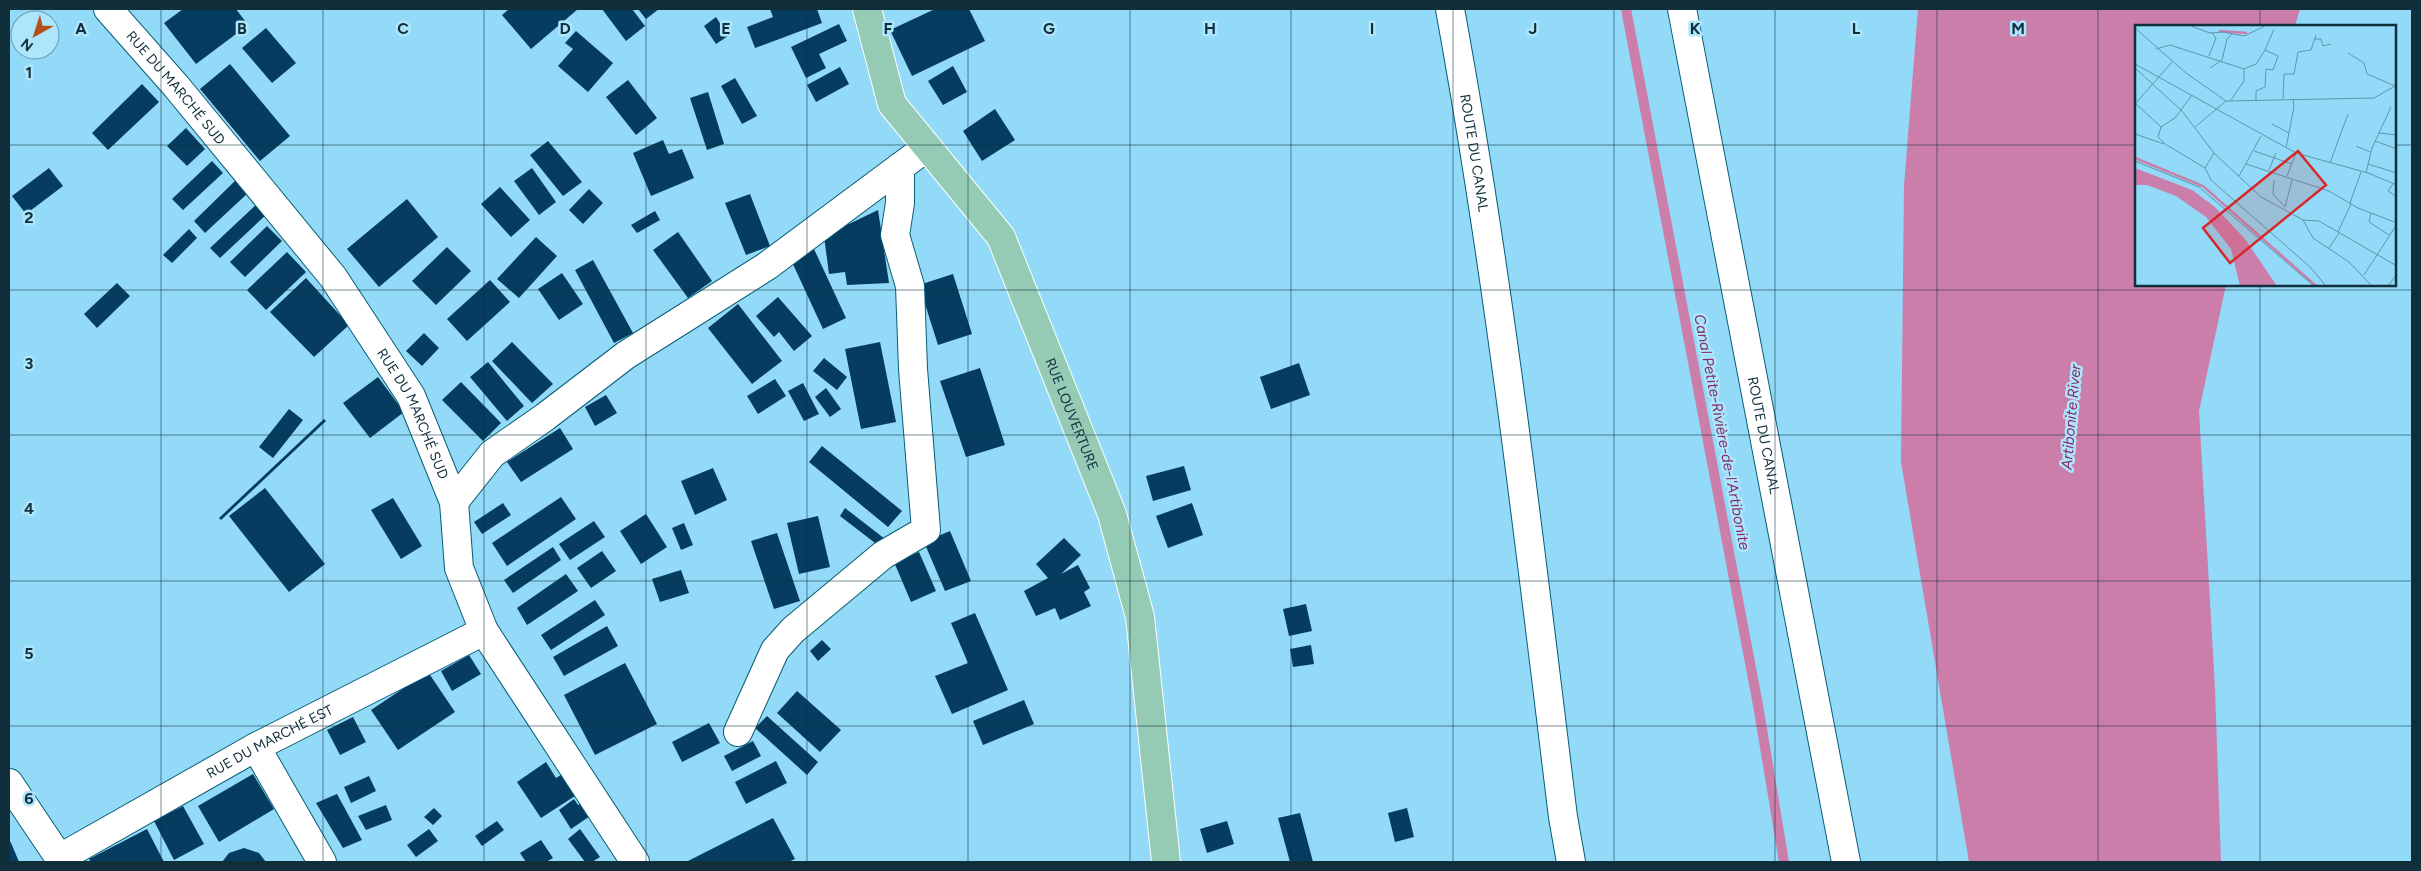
<svg xmlns="http://www.w3.org/2000/svg" width="2421" height="871" viewBox="0 0 2421 871" font-family="Figtree,sans-serif">
	<style>
		.water { fill: #cc7eab }
		.lines { fill: none; stroke-linecap: round; stroke-linejoin: round }
		.stream { stroke: #cc7eab; stroke-width: 10 }
		.building { fill: #053c60 }
		.minor-casing { stroke: #075d76; stroke-width: 30 }
		.major-casing { stroke: #fff; stroke-width: 30 }
		.minor { stroke: #fff; stroke-width: 28 }
		.major { stroke: #95cab5; stroke-width: 28 }
		.grid { fill: none; stroke: #102f3a; stroke-width: 1; stroke-opacity: 0.55 }
		.labels { text-anchor: middle; dominant-baseline: central; stroke-width: 5; stroke-linejoin: round; paint-order: stroke }
		.street-label { font-size: 14px; fill: #102f3a; stroke: #ade5fc }
		.water-label { font-size: 15px; font-style: italic; fill: #872b66; stroke: #ade5fc }
		.inset-river { fill: none; stroke: #cc7eab; stroke-width: 2.5 }
		.inset-road { fill: none; stroke: #5e96ab; stroke-width: 1 }
		.view { fill: #d62828; fill-opacity: 0.15; stroke: #d62828; stroke-width: 2.5 }
		.inset-edge { fill: none; stroke: #102f3a; stroke-width: 2.5 }
		.grid-label { font-size: 16px; text-anchor: middle; font-weight: bold; fill: #102f3a; stroke: #ade5fc; stroke-width: 5; stroke-linejoin: round; paint-order: stroke }
	</style>
	<rect width="100%" height="100%" fill="#92daf7"/>
	<path class="water" d="M1918,9h382l-5,17h-159v259h90l-27,126 16,277 6,174h-252l-68,-400 3,-276z"/>
	<g class="lines">
		<path class="stream" d="M1626,9l132,696 26,157"/>
	</g>
	<path class="building" d="M183,9h53l12,16 -52,39 -32,-41z
		M509,9h69l-47,40 -29,-34z
		M602,9h30l13,17 -19,15z
		M638,9h21l-13,10z
		M770,9h47l5,14 -67,25 -8,-21 26,-10z
		M935,9h34l16,32 -73,35 -22,-46z
		M716,17l12,19 -12,8 -12,-18z
		M839,24l8,17 -28,13 7,14 -20,10 -15,-31z
		M266,28l30,35 -24,20 -30,-35z
		M576,31l37,32 -25,29 -30,-26 15,-17 -8,-6z
		M230,64l60,72 -30,25 -60,-72z
		M953,66l14,26 -24,13 -15,-24z
		M840,67l9,17 -33,18 -9,-17z
		M735,78l22,38 -15,8 -21,-38z
		M628,80l29,38 -21,17 -30,-38z
		M142,84l17,18 -51,48 -16,-17z
		M708,92l16,52 -17,6 -17,-52z
		M995,109l20,31 -33,21 -19,-30z
		M186,128l19,21 -18,17 -20,-20z
		M663,140l6,14 13,-5 12,29 -43,18 -18,-43z
		M548,141l34,41 -19,14 -33,-41z
		M212,161l11,12 -40,37 -11,-11z
		M49,168l14,18 -37,28 -14,-18z
		M532,168l24,34 -17,13 -25,-34z
		M237,179l12,13 -44,41 -11,-12z
		M500,187l30,33 -19,17 -30,-33z
		M589,189l14,14 -20,21 -14,-14z
		M750,194l20,52 -24,9 -21,-52z
		M407,199l31,38 -59,50 -32,-38z
		M259,202l10,10 -49,46 -10,-10z
		M878,210l11,73 -42,2 -2,-13 -16,2 -5,-38z
		M655,211l5,9 -23,13 -6,-8z
		M267,226l15,15 -37,36 -15,-15z
		M189,229l8,9 -25,25 -9,-8z
		M678,232l34,49 -24,17 -35,-48z
		M536,237l21,19 -38,42 -22,-19z
		M447,247l24,24 -35,34 -24,-24z
		M814,249l32,69 -23,11 -32,-69z
		M287,252l19,20 -40,38 -19,-20z
		M593,260l40,73 -19,10 -39,-73z
		M562,273l21,31 -24,16 -21,-31z
		M953,274l19,60 -34,11 -19,-60z
		M306,278l43,47 -35,32 -44,-45z
		M490,280l20,22 -43,39 -20,-22z
		M117,283l13,13 -33,32 -13,-14z
		M778,297l34,39 -18,15 -15,-19 -5,5 -18,-21z
		M738,304l44,57 -30,23 -44,-56z
		M424,333l15,15 -17,18 -16,-15z
		M512,342l41,42 -21,19 -40,-42z
		M880,342l16,80 -35,7 -16,-80z
		M824,358l23,19 -10,13 -24,-19z
		M488,362l36,44 -17,15 -37,-44z
		M1299,363l11,32 -39,14 -11,-32z
		M980,368l25,77 -39,12 -26,-76z
		M378,377l26,35 -34,26 -27,-35z
		M775,379l11,17 -28,18 -11,-18z
		M461,382l40,41 -18,18 -41,-41z
		M803,383l16,31 -15,7 -16,-30z
		M826,388l15,21 -11,8 -15,-20z
		M606,395l11,18 -22,13 -10,-19z
		M289,409l14,11 -30,38 -14,-11z
		M324,419l2,2 -105,99 -2,-2z
		M560,428l13,21 -52,33 -14,-20z
		M822,446l80,65 -14,16 -79,-65z
		M1184,466l7,24 -38,11 -7,-25z
		M713,468l14,32 -32,15 -14,-34z
		M265,488l60,76 -36,28 -60,-76z
		M561,497l15,22 -69,47 -15,-23z
		M393,498l29,48 -21,13 -30,-49z
		M503,503l8,12 -29,19 -8,-12z
		M1192,503l11,32 -35,13 -12,-32z
		M845,508l40,31 -6,7 -39,-30z
		M646,514l21,33 -26,17 -21,-33z
		M818,516l12,51 -31,7 -12,-51z
		M594,521l11,16 -35,23 -11,-16z
		M684,523l9,22 -12,5 -9,-22z
		M950,531l21,50 -26,10 -21,-49z
		M777,533l23,68 -26,8 -23,-68z
		M1064,538l17,17 -20,19 17,-9 12,23 -6,4 7,14 -31,14 -5,-12 -19,8 -12,-25 24,-13 -12,-14z
		M553,547l8,13 -48,33 -9,-13z
		M602,551l14,20 -25,17 -14,-20z
		M919,552l17,39 -25,11 -17,-40z
		M681,570l8,23 -29,9 -8,-23z
		M566,574l12,17 -51,34 -10,-17z
		M595,600l10,15 -54,35 -10,-15z
		M1306,604l6,27 -23,5 -6,-27z
		M975,613l33,77 -56,24 -17,-38 33,-13 -17,-40z
		M607,626l11,20 -54,30 -11,-19z
		M822,640l9,9 -13,12 -8,-10z
		M1311,645l3,19 -21,3 -3,-18z
		M469,655l12,19 -29,17 -11,-20z
		M625,663l32,61 -62,31 -31,-60z
		M428,672l27,40 -57,38 -27,-40z
		M797,691l44,39 -21,22 -43,-39z
		M1024,700l10,24 -51,21 -10,-24z
		M767,716l51,46 -11,13 -52,-47z
		M353,717l13,25 -26,13 -13,-25z
		M709,723l11,20 -38,19 -10,-20z
		M753,741l8,15 -29,15 -8,-15z
		M776,761l11,22 -41,21 -11,-22z
		M546,762l10,16 8,-5 14,21 -37,24 -24,-36z
		M253,774l21,35 -55,33 -21,-36z
		M369,776l7,15 -25,12 -7,-16z
		M337,794l25,46 -19,8 -27,-45z
		M574,799l4,6 9,-6 9,13 -25,17 -12,-19z
		M386,805l6,15 -26,10 -8,-14z
		M183,806l21,38 -30,16 -20,-39z
		M434,808l8,8 -9,9 -9,-8z
		M1407,808l7,29 -19,5 -7,-29z
		M1300,813l13,49h-23l-12,-44z
		M773,818l22,41 -7,3h-102z
		M497,821l7,9 -22,16 -7,-10z
		M1227,821l7,23 -27,9 -7,-24z
		M147,829l17,33h-73l-2,-3z
		M429,829l9,12 -22,16 -9,-12z
		M580,829l20,28 -8,5h-7l-17,-23z
		M9,839l3,6 7,17h-10z
		M541,840l12,18 -7,4h-20l-6,-9z
		M244,848l15,5 7,9h-44l7,-9z"/>
	<g class="lines">
		<g class="minor-casing">
			<g id="minor">
				<path id="s1" d="M108,9l68,77 157,191 78,119 43,106 5,66 25,63 151,231"/>
				<path id="s2" d="M1450,9c49,268 80,538 113,808l8,45"/>
				<path id="s3" d="M1682,9l164,853"/>
				<path d="M454,502l38,-48 53,-37 81,-62 141,-89 160,-119"/>
				<path d="M738,732l37,-82 18,-20 90,-75 43,-25 -13,-161 -3,-83 -15,-51 5,-32v-36"/>
				<path d="M256,747l66,115"/>
				<path d="M9,783l53,79"/>
				<path id="s4" d="M60,858l196,-111 228,-116"/>
			</g>
		</g>
		<g class="major-casing">
			<g id="major">
				<path id="s5" d="M867,9l25,95 109,133 111,277 28,103 26,245"/>
			</g>
		</g>
		<use href="#minor" class="minor"/>
		<use href="#major" class="major"/>
	</g>
	<path class="grid" d="M161,9v853M323,9v853M484,9v853M646,9v853M807,9v853M968,9v853M1130,9v853M1291,9v853M1453,9v853M1614,9v853M1775,9v853M1937,9v853M2098,9v853M2260,9v17M9,145h2127M2395,145h17M2260,285v577M9,290h2403M9,435h2403M9,581h2403M9,726h2403"/>
	<g class="labels">
		<g class="street-label">
			<text stroke="none"><textPath href="#s1" startOffset="104">RUE DU MARCHÉ SUD</textPath></text>
			<text stroke="none"><textPath href="#s2" startOffset="146">ROUTE DU CANAL</textPath></text>
			<text stroke="none"><textPath href="#s1" startOffset="509">RUE DU MARCHÉ SUD</textPath></text>
			<text stroke="none"><textPath href="#s5" startOffset="461">RUE LOUVERTURE</textPath></text>
			<text stroke="none"><textPath href="#s3" startOffset="434">ROUTE DU CANAL</textPath></text>
			<text stroke="none"><textPath href="#s4" startOffset="240">RUE DU MARCHÉ EST</textPath></text>
		</g>
		<g class="water-label">
			<text transform="translate(2071 417) rotate(-85)">Artibonite River</text>
			<text transform="translate(1722 432) rotate(79)">Canal Petite-Rivière-de-l'Artibonite</text>
		</g>
	</g>
	<g transform="translate(2135 25)">
		<rect width="261" height="261" fill="#92daf7"/>
		<path d="M0,143l57,22 23,17 30,32 32,47h-37l-9,-37 -25,-32 -30,-21 -29,-11h-12z" fill="#cc7eab"/>
		<path class="inset-river" d="M84,6l28,2M0,133l68,28 113,100"/>
		<path class="inset-road" d="M56,1l19,7 13,-1 21,4 21,-10M0,3l51,45 40,28 148,-3 23,-13M180,14h6l2,7 8,-2M21,24l14,-4 74,24M130,25l9,-21M213,28l16,10 3,11 28,12M74,31l7,-18 -4,-5M0,39l161,89 72,20 29,12M0,43l47,43 32,42 47,44 42,23M75,43l12,-8 5,-21 5,-5M109,44l12,-5 9,-14 13,6 -5,14 -7,-1 -1,18 -9,4v9M148,74l1,-25h10l4,-22 13,-2 5,-15M96,75l13,-19v-12M0,78l26,24M0,79l37,-42M137,99l17,9M26,102l-3,10 7,7 40,24M26,102l14,-9 17,-23M60,102l31,-26M244,108l18,2M0,109l29,10M240,116l22,8M221,121l14,6M151,123l8,-41 -1,-8M119,126l38,13M0,136l64,26 115,99M195,138l18,-49M111,139l83,27 29,17 39,15M233,139l29,9M70,143l6,12 99,87 16,19M70,143l9,-15M134,145l7,-17M231,148l6,-25 19,-41M104,151l22,-40M152,151l9,-23M139,155l-1,14 12,13M258,159l-5,7 9,6M215,178l11,-31M150,182l7,-27M236,188l-2,9 20,13M203,207l13,-28M194,223l10,-15M229,250l33,-51M237,261l-23,-24 -36,-24 -10,-18 16,1 78,45M253,261l9,-12"/>
		<path class="view" d="M163,126l28,34 -96,78 -27,-35z"/>
		<rect width="261" height="261" class="inset-edge"/>
	</g>
	<g class="grid-label">
		<text x="81" y="34">A</text>
		<text x="242" y="34">B</text>
		<text x="403" y="34">C</text>
		<text x="565" y="34">D</text>
		<text x="726" y="34">E</text>
		<text x="888" y="34">F</text>
		<text x="1049" y="34">G</text>
		<text x="1210" y="34">H</text>
		<text x="1372" y="34">I</text>
		<text x="1533" y="34">J</text>
		<text x="1695" y="34">K</text>
		<text x="1856" y="34">L</text>
		<text x="2018" y="34">M</text>
		<text x="29" y="78">1</text>
		<text x="29" y="223">2</text>
		<text x="29" y="369">3</text>
		<text x="29" y="514">4</text>
		<text x="29" y="659">5</text>
		<text x="29" y="804">6</text>
	</g>
	<rect width="2421" height="871" fill="none" stroke="#102f3a" stroke-width="20"/>
	<g transform="translate(35 35) rotate(219)"><circle r="24" fill="#ade5fc" stroke="#6e9cae"/>
	<path d="M0-4L9 19L0 12L-9 19Z" fill="#b4511b"/>
	<text y="-8" font-size="14" font-weight="bold" text-anchor="middle" fill="#102f3a">N</text>
	</g>
</svg>
